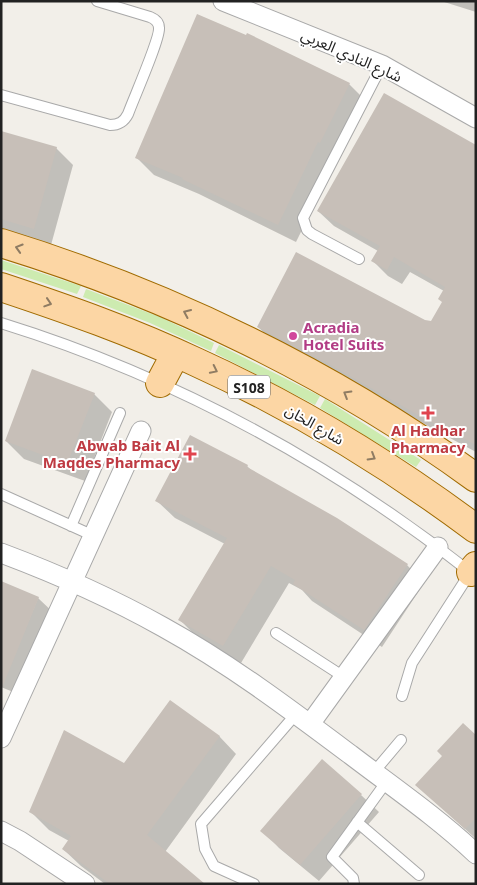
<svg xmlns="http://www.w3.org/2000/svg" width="477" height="885" viewBox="0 0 477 885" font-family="'Noto Sans','Noto Sans Arabic',sans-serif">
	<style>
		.grass { fill: #cdebb0 }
		.shadow { fill: #0003 }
		.building { fill: #c7bfb8 }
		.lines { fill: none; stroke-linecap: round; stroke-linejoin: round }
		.service-casing { stroke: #a9a9a9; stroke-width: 12 }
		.minor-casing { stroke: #a9a9a9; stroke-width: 21 }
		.primary-casing { stroke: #a06b00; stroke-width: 30 }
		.service { stroke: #fff; stroke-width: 10 }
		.minor { stroke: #fff; stroke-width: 19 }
		.primary { stroke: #fcd6a4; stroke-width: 28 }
		.oneway { stroke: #8f7c63 }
		.hotel-dot { fill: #d1479c; stroke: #fff; stroke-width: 2 }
		.health-dot { fill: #e0444e; stroke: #fff; stroke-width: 2 }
		.labels { text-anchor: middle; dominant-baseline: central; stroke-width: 4; stroke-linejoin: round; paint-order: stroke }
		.shield { fill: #fff; stroke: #646464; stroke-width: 1 }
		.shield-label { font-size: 14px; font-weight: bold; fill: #222 }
		.street-label { font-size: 15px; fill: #222; stroke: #fff }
		.hotel-label { font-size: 15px; font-weight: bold; fill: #b23c85; stroke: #fff; text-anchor: start }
		.health-label { font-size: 15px; font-weight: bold; fill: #be3a42; stroke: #fff }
	</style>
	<rect width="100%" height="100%" fill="#f2efe9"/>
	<path class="grass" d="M1,260l80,26 -4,8 -76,-25z
		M86,289l74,28 54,26 -3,8 -61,-28 -67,-26z
		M219,345l101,51 -5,9 -100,-52z
		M325,399l96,61 -5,7 -96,-59z"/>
	<path class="shadow" d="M441,1h35v11z
		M349,84l18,18 -28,58 -2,-1 -41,83 -97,-48 -45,-19 -18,-18z
		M1,133l55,15 17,17 -22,80 -50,-14z
		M476,146v306l-41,-22 -95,-55 -66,-33 -16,-15 167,-6 7,2 11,-20 1,-12 -34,-19 -8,12 -14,-8 -15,-15 5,-10 -44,-25 -16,-15z
		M94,394l18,18 -27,69 -61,-22 -18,-18z
		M247,466l5,5 155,94 17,18 -42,64 -70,-46 -10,-11 -13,-7 -48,80 -44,-26 -17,-17 45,-76 -50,-26 -18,-17z
		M38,598l18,17 -33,81 -22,-9z
		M219,736l17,18 -71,98 38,32h-98l-24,-18 -18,-17 6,-8 -20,-11 -18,-18 94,-47z
		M476,737v102l-59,-54z
		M361,795l18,17 -60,69 -40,-33 -17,-18z"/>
	<path class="building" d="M197,14l49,21 1,-2 103,50 -30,60 -2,-1 -40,83 -96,-46 1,-1 -48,-20z
		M384,93l92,52v300l-58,-30 -94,-54v1l-67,-35 39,-75 129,68 6,1 11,-19 -4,-3 7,-12 -51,-30 -7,13 -16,-9 9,-15 -63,-35z
		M1,131l56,16 -23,82 -33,-10z
		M32,369l63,24 -28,71 -62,-23z
		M190,435l58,30 -1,2 90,51 71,46 -44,66 -71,-46 2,-4 -24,-14 -48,80 -45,-26 49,-82 -72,-37z
		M1,581l38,16 -37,91h-1z
		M170,700l50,36 -73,99 58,49h-95l-48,-35 9,-13 -42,-24 35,-82 60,33z
		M463,723l13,12v83l-11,11 -50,-44 27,-29 -5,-5z
		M322,759l40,35 -62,71 -40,-34z"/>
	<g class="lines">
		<g class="service-casing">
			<path id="service" d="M1,95l109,30c9,0 14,-3 18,-11 5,-14 32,-75 31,-86 0,-6 -4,-9 -9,-11l-53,-16
				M359,259l-47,-25 -5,-4 -4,-12 79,-153
				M1,323c171,53 329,139 469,249
				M1,494l93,42
				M71,526l49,-113
				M276,633l68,44
				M402,696l10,-33 58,-90
				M374,772l27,-32
				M357,822l62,53
				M254,884l-40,-18 -9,-17 -4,-25 95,-110
				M354,884l-1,-6 -21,-21 55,-76"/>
		</g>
		<g class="minor-casing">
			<path id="minor" d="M223,1l159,64 94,53
				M1,553c56,21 110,45 162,74 67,37 128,83 188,128 42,32 87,63 125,99
				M310,724l128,-177
				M1,738l140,-307
				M1,831l19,10 65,43"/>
		</g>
		<g class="primary-casing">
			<path id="primary" d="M1,243c169,52 332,131 475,235
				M1,287c66,22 132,45 195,75 99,45 193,102 280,167
				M160,383l16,-30
				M471,572l5,-6"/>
		</g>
		<use href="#service" class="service"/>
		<use href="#minor" class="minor"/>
		<use href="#primary" class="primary"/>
	</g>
	<defs><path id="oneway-chevron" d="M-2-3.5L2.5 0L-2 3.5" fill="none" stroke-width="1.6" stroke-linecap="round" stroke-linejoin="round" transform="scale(1.25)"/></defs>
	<g class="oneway">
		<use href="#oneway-chevron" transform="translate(19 248) rotate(-163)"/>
		<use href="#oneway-chevron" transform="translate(48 303) rotate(18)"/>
		<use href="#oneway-chevron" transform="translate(187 313) rotate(-156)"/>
		<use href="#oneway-chevron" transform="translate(214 370) rotate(26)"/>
		<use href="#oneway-chevron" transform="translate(347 394) rotate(-149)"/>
		<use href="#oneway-chevron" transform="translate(372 457) rotate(31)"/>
	</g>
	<circle class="hotel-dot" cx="293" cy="336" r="5"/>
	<g class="health-dot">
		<path d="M425.5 405.5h5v5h5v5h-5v5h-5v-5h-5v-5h5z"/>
		<path d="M187.5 446.5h5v5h5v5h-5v5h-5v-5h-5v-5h5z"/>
	</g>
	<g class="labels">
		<rect class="shield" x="228" y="375.5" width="42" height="23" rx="4"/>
		<g class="shield-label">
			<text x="249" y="387">S108</text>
		</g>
		<g class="street-label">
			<text transform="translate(352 55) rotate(24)">شارع النادي العربي</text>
			<text transform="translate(315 424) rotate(30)">شارع الخان</text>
		</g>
		<g class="hotel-label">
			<text x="303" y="327">Acradia<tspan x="303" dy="17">Hotel Suits</tspan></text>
		</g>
		<g class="health-label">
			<text x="428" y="430">Al Hadhar<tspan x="428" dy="17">Pharmacy</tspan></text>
			<text x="180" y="445" text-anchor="end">Abwab Bait Al<tspan x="180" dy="17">Maqdes Pharmacy</tspan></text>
		</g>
	</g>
	<rect width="477" height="885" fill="none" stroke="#222222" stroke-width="5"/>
</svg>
